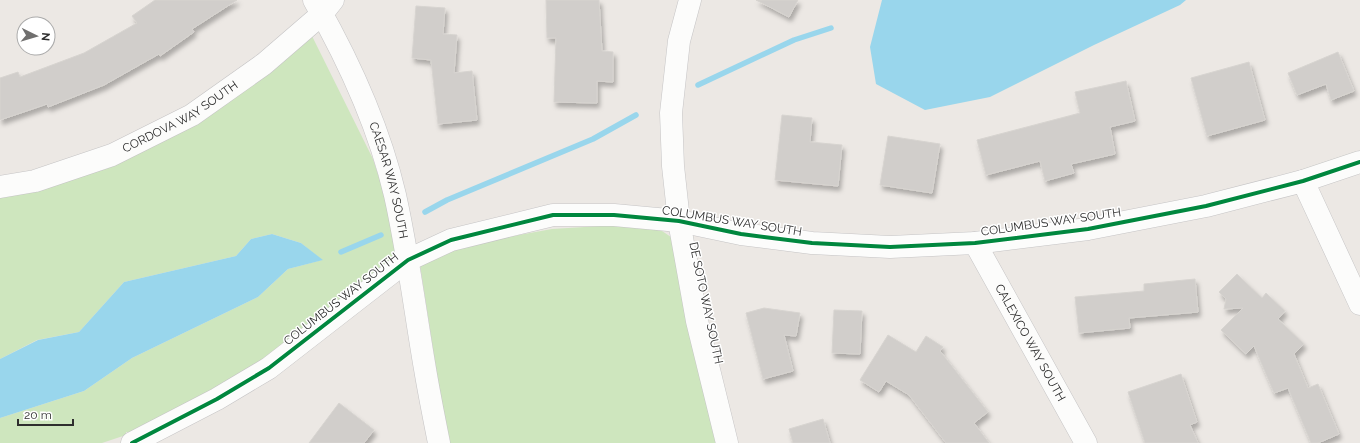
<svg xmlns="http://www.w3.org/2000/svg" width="1360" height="443" viewBox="0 0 1360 443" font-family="Raleway,sans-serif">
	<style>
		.green { fill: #cee6be }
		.water { fill: #99d6ec }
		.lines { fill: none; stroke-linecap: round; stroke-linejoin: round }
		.stream { stroke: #99d6ec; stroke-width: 5.5 }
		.building { fill: #d1cecb; stroke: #d7d4d0; filter: url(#shadow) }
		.minor-casing { stroke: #c5c4c5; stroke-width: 23 }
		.minor { stroke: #fcfcfb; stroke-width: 22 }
		.cycleway-casing { stroke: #fff; stroke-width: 6 }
		.cycleway { stroke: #00873e; stroke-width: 4 }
		.labels { text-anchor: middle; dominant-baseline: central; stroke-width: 3; stroke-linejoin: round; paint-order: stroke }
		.street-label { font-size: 12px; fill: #2e2e2e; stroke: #fff }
	</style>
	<defs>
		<filter id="shadow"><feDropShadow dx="2.5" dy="4.5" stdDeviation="2" flood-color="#0004"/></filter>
	</defs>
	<rect width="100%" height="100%" fill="#ece8e4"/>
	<path class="green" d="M312,36l61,123 12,37 12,60 -188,144 -75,32h-8v3l-24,8h-102v-25l84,-27 48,-33 126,-61 30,-28 34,-9 -21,-17 -29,-9 -21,5 -15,17 -112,26 -45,50 -42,8 -37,19v-163l39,-7z
		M617,225l45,4v2l12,8 43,204h-268l-13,-75 -16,-103 31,-14 10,-2 25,-8 66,-12z"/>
	<path class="water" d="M882,0h304l-6,5 -86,40 -104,52 -65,13 -49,-26 -6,-37z
		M272,234l29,9 22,17 -35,9 -30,28 -126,61 -48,33 -84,27v-59l38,-19 41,-8 45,-50 112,-26 15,-17z"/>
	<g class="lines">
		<path class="stream" d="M698,85l96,-45 37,-12
			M425,212l22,-12 146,-61 43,-24
			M341,252l40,-17"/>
	</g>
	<path class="building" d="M155,0h82l-45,29 2,3 -34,24 -1,-2 -55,31 -56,22 -1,-3 -47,16v-42l18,-6 2,5 64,-24 53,-30 -5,-7z
		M546,0h53l3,51 11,1v30l-16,-1v22l-43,-1 2,-64h-9z
		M756,0h42l-9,17z
		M416,6l29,2 -2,26 14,1 -3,38 18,-2 5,49 -39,4 -7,-64 -19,-2z
		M1338,52l16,39 -23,9 -5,-16 -29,11 -9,-22z
		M1249,62l16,58 -58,16 -16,-58z
		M1126,81l9,40 -25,6 5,27 -44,10 3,9 -29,8 -5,-20 -54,14 -9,-35 103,-27 -5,-21z
		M782,115l30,3 -2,24 32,3 -4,41 -63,-6z
		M888,136l52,8 -8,49 -52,-8z
		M1237,274l25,24 4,-5 19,18 -7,8 26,25 -10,10 14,34 10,-4 21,50 -21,9h-7l-23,-55 -14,5 -20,-47 -8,8 -25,-24 22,-22 -19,1 2,-10 -7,-7z
		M1195,279l3,33 -69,6 1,10 -51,5 -4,-36 69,-6v-7z
		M764,308l36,5 -4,23 -12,-1 9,36 -30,8 -17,-66z
		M834,310l28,1 -2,43 -28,-1z
		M888,335l28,17 10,-16 17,11 -3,4 48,61 -14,11 15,20h-43l-37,-48 -23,-14 -7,11 -19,-12z
		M1181,374l16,48 -7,3 8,18h-53l-17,-51z
		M339,403l35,27 -10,13h-55z
		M823,419l7,24h-37l-4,-14z"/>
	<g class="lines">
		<g class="minor-casing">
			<g id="minor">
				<path id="s1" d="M314,0c35,61 65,127 81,195 13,58 20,116 30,174 4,24 9,49 14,74"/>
				<path d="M690,0l-11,41 -8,72 2,53 6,55 18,100 30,122"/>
				<path d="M1303,181l57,123"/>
				<path id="s2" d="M0,187l35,-6 77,-26 80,-40 72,-51 58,-50 11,-14"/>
				<path id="s3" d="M975,243l111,200"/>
				<path d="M132,443l85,-44 52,-31 139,-108 43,-20 102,-25h61l65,6 62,13 71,9 78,4 85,-4 113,-14 118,-23 97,-25 57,-19"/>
			</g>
		</g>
		<use href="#minor" class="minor"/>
		<g class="cycleway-casing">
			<path id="cycleway" d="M132,443l85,-44 52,-31 139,-108 43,-20 102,-25h61l65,6 62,13 71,9 78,4 85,-4 113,-14 118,-23 97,-25 57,-19"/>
		</g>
		<use href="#cycleway" class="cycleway"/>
	</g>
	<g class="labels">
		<g class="street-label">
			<text stroke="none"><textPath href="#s2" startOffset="195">CORDOVA WAY SOUTH</textPath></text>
			<text stroke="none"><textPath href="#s1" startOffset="196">CAESAR WAY SOUTH</textPath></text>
			<text transform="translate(732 221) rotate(9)">COLUMBUS WAY SOUTH</text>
			<text transform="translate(1051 222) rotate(-8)">COLUMBUS WAY SOUTH</text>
			<text transform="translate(341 299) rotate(-38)">COLUMBUS WAY SOUTH</text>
			<text transform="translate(706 303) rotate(78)">DE SOTO WAY SOUTH</text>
			<text stroke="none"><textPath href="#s3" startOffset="114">CALEXICO WAY SOUTH</textPath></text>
		</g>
	</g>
	<g transform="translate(36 36) rotate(95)"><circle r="19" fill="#ffffff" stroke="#ababab"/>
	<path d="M0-3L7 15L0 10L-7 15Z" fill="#706f6e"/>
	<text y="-6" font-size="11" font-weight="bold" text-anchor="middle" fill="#2e2e2e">N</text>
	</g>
	<path d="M18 419v6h55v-6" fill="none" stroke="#2e2e2e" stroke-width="2"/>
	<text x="24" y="419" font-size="12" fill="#2e2e2e" stroke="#ffffff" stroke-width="3" paint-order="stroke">20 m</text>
</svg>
